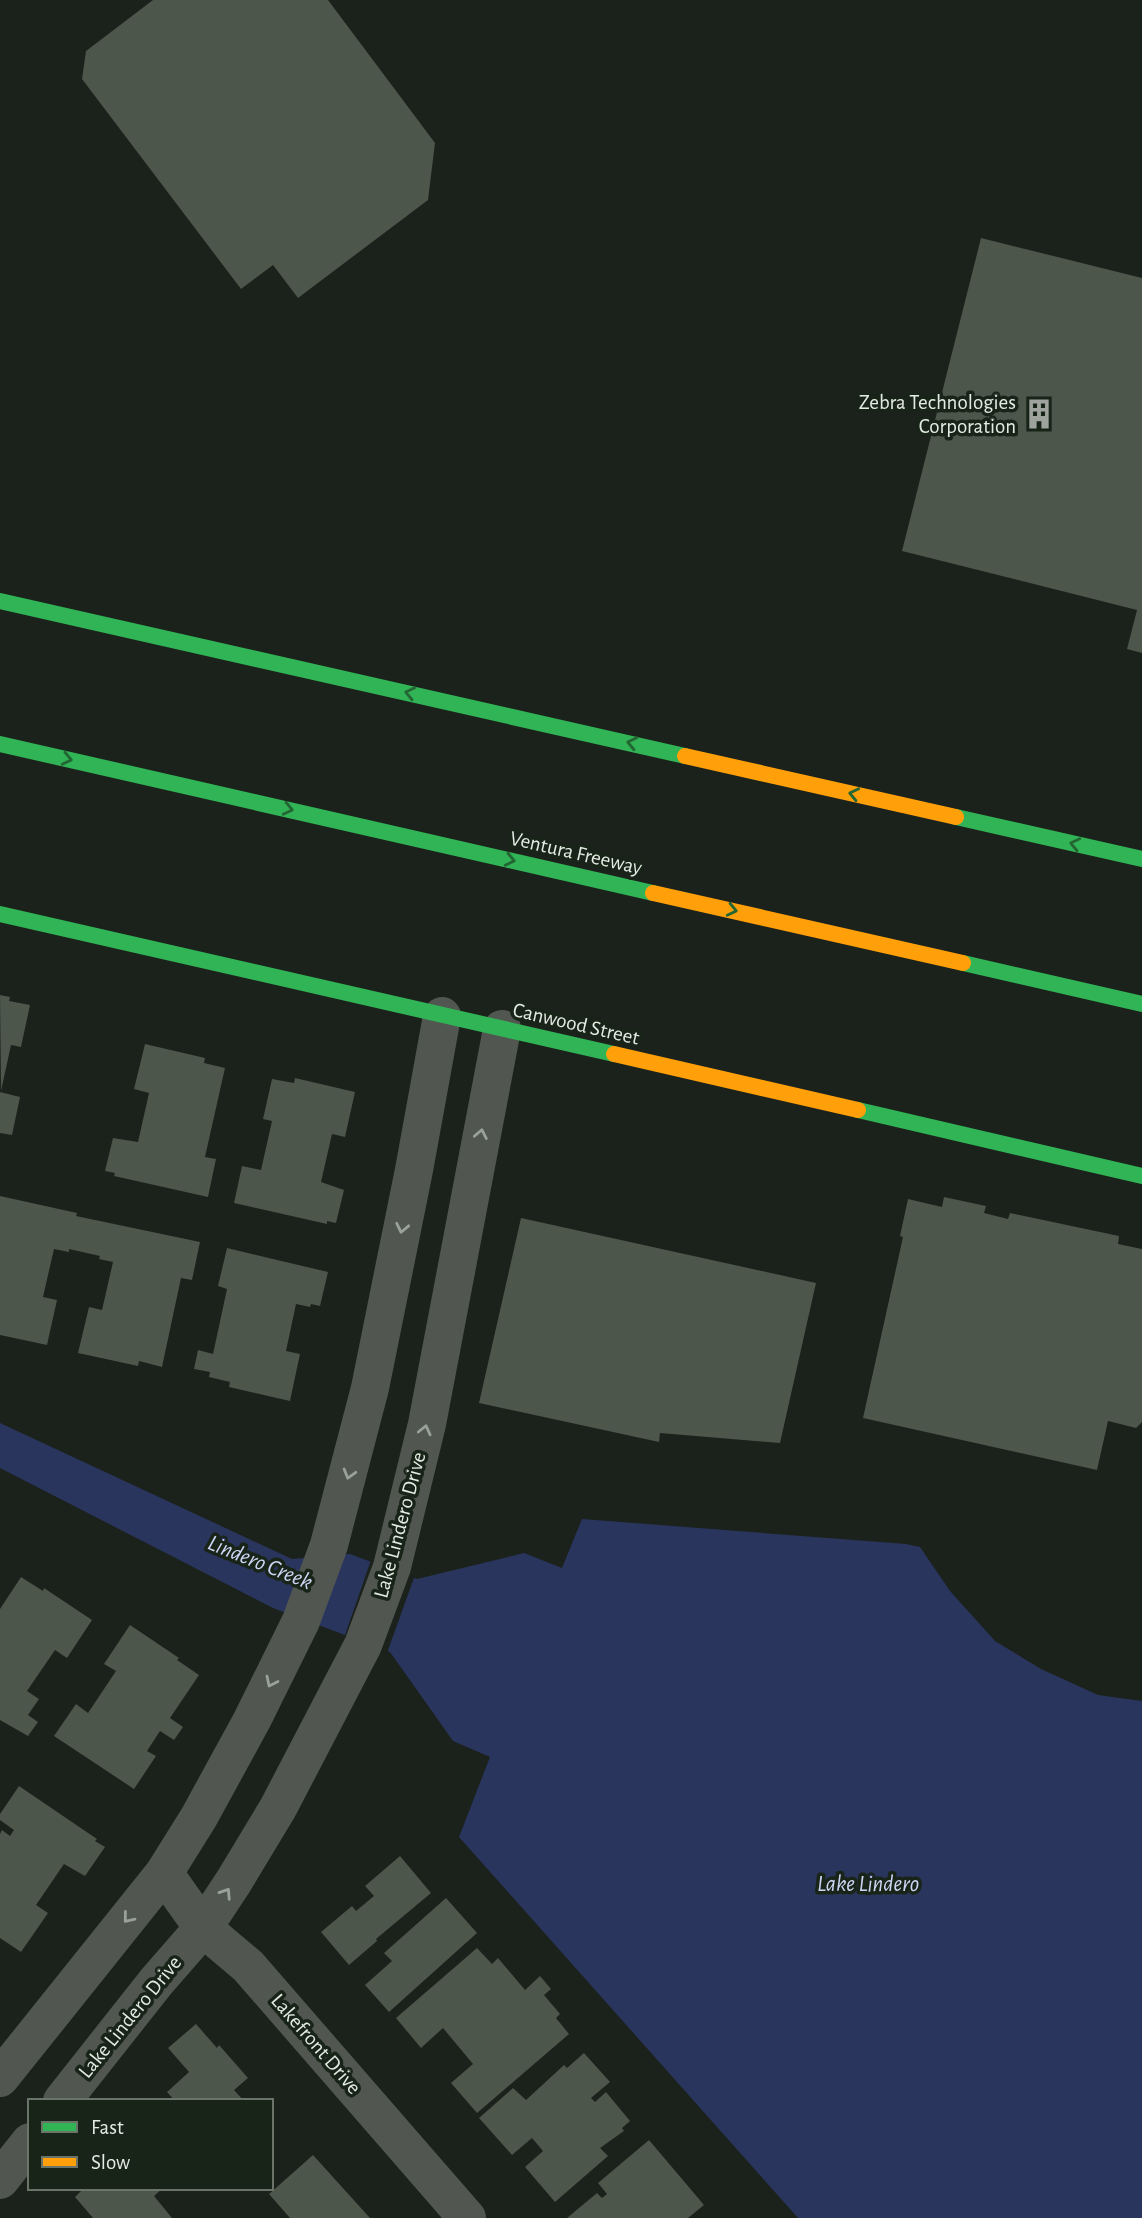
<svg xmlns="http://www.w3.org/2000/svg" width="1142" height="2218" viewBox="0 0 1142 2218" font-family="'Alegreya Sans',sans-serif">
	<style>
		.water { fill: #2a355d }
		.pier { fill: #1b211b }
		.building { fill: #4c564b }
		.lines { fill: none; stroke-linecap: round; stroke-linejoin: round }
		.street { stroke: #515651; stroke-width: 38 }
		.fast { stroke: #30b455; stroke-width: 16 }
		.slow { stroke: #ff9f0a; stroke-width: 16 }
		.oneway { stroke: #236533 }
		.oneway2 { stroke: #9aa09a }
		.labels { text-anchor: middle; dominant-baseline: central; stroke-width: 7; stroke-linejoin: round; paint-order: stroke }
		.poi-label { font-size: 21px; fill: #e4ebe3; stroke: #192418; text-anchor: end }
		.street-label { font-size: 21px; fill: #e4ebe3; stroke: #192418 }
		.water-label { font-size: 23px; font-style: italic; fill: #ccd6f4; stroke: #192418 }
	</style>
	<rect width="100%" height="100%" fill="#1b211b"/>
	<path class="water" d="M0,1423l292,136 58,-5 67,25 107,-26 38,15 20,-49 324,25 14,3 30,44 45,50 46,28 57,26 44,6v517h-344l-339,-381 31,-80 -37,-16 -63,-89 -117,-44 -273,-140z"/>
	<path class="pier" d="M371,1560l44,15 -28,78 -43,-15z"/>
	<path class="building" d="M153,0h175l107,143 -7,57 -130,98 -25,-33 -32,24 -159,-210 4,-28z
		M981,238l161,40v375l-15,-4 10,-39 -235,-59z
		M0,995l10,2 -1,4 21,4 -9,42 -10,-2 -10,46z
		M145,1044l60,14 -1,5 21,5 -20,89 11,2 -8,38 -94,-21 1,-3 -10,-2 8,-33 25,4 11,-49 -15,-4z
		M295,1078l60,14 -10,45 -13,-3 -11,48 23,8 -8,33 -9,-2v3l-93,-21 8,-37 19,4 11,-49 -9,-2 9,-40 22,4z
		M0,1092l20,5 -8,38 -12,-2z
		M0,1196l77,17 -1,3 124,26 -8,38 -11,-2 -19,89 -23,-6 -1,5 -60,-13 11,-46 13,3 11,-48 -14,-3 1,-3 -31,-7v3l-15,-3 -11,48 14,3 -10,45 -47,-10z
		M944,1197l42,9 -2,7 24,6 2,-6 109,23 -1,8 24,5v173l-6,6 -28,-7 -11,49 -234,-52 40,-181 -3,-1 8,-37 34,8z
		M521,1218l295,65 -36,160 -120,-10 -1,9 -180,-39z
		M227,1248l101,24 -8,34 -9,-2 -1,3 -14,-3 -10,47 14,3 -10,47 -61,-14 1,-5 -21,-5 1,-5 -16,-3 4,-19 15,4 14,-65 -9,-3z
		M21,1577l22,14 1,-3 48,32 -25,38 -12,-8 -28,41 12,8 -11,16 10,7 -10,14 -28,-16v-111z
		M130,1625l49,33 -2,2 22,15 -29,43 13,9 -9,13 -14,-9 -13,20 9,5 -22,33 -80,-53 22,-32 12,9 28,-42 -12,-7z
		M19,1786l78,53 -2,2 10,6 -20,29 -21,-12 -28,41 12,8 -27,39 -21,-14v-104l2,-4 8,6 4,-6 -14,-10v-6z
		M400,1856l31,37 -55,46 1,2 -28,24 -28,-33 31,-26 4,5 18,-15 -9,-10z
		M446,1898l31,35 -88,79 -24,-27 27,-24 -8,-8z
		M477,1948l15,16 6,-6 27,32 15,-14 11,13 -7,6 16,19 -4,4 13,16 -92,79 -26,-30 22,-19 -30,-36 -22,20 -25,-30z
		M196,2024l21,24 2,-3 29,33 -14,12 10,11h-69l-8,-9 22,-20 -21,-24z
		M584,2053l26,29 -19,16 4,4 11,-10 24,29 -8,7 2,3 -24,17 8,8 -53,46 -30,-35 18,-16 -11,-13 -20,17 -33,-37 34,-30 13,12 38,-35 3,3z
		M649,2140l55,65 -16,13h-121l30,-25 5,5 5,-4 -9,-11z
		M313,2155l57,63h-80l-21,-24z
		M84,2188h79l-9,8 18,22h-79l-18,-21z"/>
	<g class="lines">
		<path class="street" d="M164,1873l39,55 45,38 219,252
			M0,2078l164,-205 35,-56 53,-97 49,-99 28,-76 41,-157 44,-218 28,-154
			M62,2101l94,-119 47,-54 31,-47 44,-73 85,-163 29,-78 35,-143 75,-395
			M0,2180l30,-38"/>
		<path class="fast" d="M0,601l685,155
			M0,744l653,149
			M956,817l186,42
			M0,914l614,140
			M963,963l179,41
			M858,1110l284,66"/>
		<path class="slow" d="M685,756l271,61
			M653,893l310,70
			M614,1054l244,56"/>
	</g>
	<defs><path id="oneway-chevron" d="M-2-3.5L2.5 0L-2 3.5" fill="none" stroke-width="1.6" stroke-linecap="round" stroke-linejoin="round" transform="scale(1.75)"/></defs>
	<g class="oneway">
		<use href="#oneway-chevron" transform="translate(410 693) rotate(-167)"/>
		<use href="#oneway-chevron" transform="translate(632 743) rotate(-167)"/>
		<use href="#oneway-chevron" transform="translate(67 759) rotate(13)"/>
		<use href="#oneway-chevron" transform="translate(854 794) rotate(-167)"/>
		<use href="#oneway-chevron" transform="translate(288 809) rotate(13)"/>
		<use href="#oneway-chevron" transform="translate(1075 844) rotate(-167)"/>
		<use href="#oneway-chevron" transform="translate(510 860) rotate(13)"/>
		<use href="#oneway-chevron" transform="translate(732 910) rotate(13)"/>
	</g>
	<g class="oneway2">
		<use href="#oneway-chevron" transform="translate(481 1134) rotate(-79)"/>
		<use href="#oneway-chevron" transform="translate(402 1228) rotate(102)"/>
		<use href="#oneway-chevron" transform="translate(425 1430) rotate(-77)"/>
		<use href="#oneway-chevron" transform="translate(349 1474) rotate(106)"/>
		<use href="#oneway-chevron" transform="translate(271 1682) rotate(116)"/>
		<use href="#oneway-chevron" transform="translate(226 1893) rotate(-57)"/>
		<use href="#oneway-chevron" transform="translate(128 1918) rotate(129)"/>
	</g>
	<defs>
		<g id="building-bare" transform="scale(2.415)"><path d="M-4-6H4V6H1V3H-1V6H-4ZM-2.5-4.3h1.7v1.8h-1.7ZM.8-4.3h1.7v1.8H.8ZM-2.5-1h1.7V.8h-1.7ZM.8-1h1.7V.8H.8Z" fill="#9ea49d" stroke="#192418" stroke-width="2.5" paint-order="stroke"/></g>
	</defs>
	<g fill-rule="evenodd">
		<use href="#building-bare" x="1039" y="414"/>
	</g>
	<g class="labels">
		<g class="poi-label">
			<text x="1016" y="402">Zebra Technologies<tspan x="1016" dy="24">Corporation</tspan></text>
		</g>
		<g class="street-label">
			<text transform="translate(576 853) rotate(13)">Ventura Freeway</text>
			<text transform="translate(576 1024) rotate(13)">Canwood Street</text>
			<text transform="translate(400 1525) rotate(-75)">Lake Lindero Drive</text>
			<text transform="translate(130 2017) rotate(-51)">Lake Lindero Drive</text>
			<text transform="translate(316 2044) rotate(49)">Lakefront Drive</text>
		</g>
		<g class="water-label">
			<text transform="translate(260 1563) rotate(22)">Lindero Creek</text>
			<text x="868" y="1884">Lake Lindero</text>
		</g>
	</g>
	<rect x="28" y="2099" width="245" height="91" fill="#192418" stroke="#6a7469" stroke-width="2"/>
	<rect x="42" y="2122" width="35" height="10" fill="#30b455" stroke="#6a7469" stroke-width="2"/>
	<text x="91" y="2134" font-size="21" fill="#e4ebe3">Fast</text>
	<rect x="42" y="2157" width="35" height="10" fill="#ff9f0a" stroke="#6a7469" stroke-width="2"/>
	<text x="91" y="2169" font-size="21" fill="#e4ebe3">Slow</text>
</svg>
